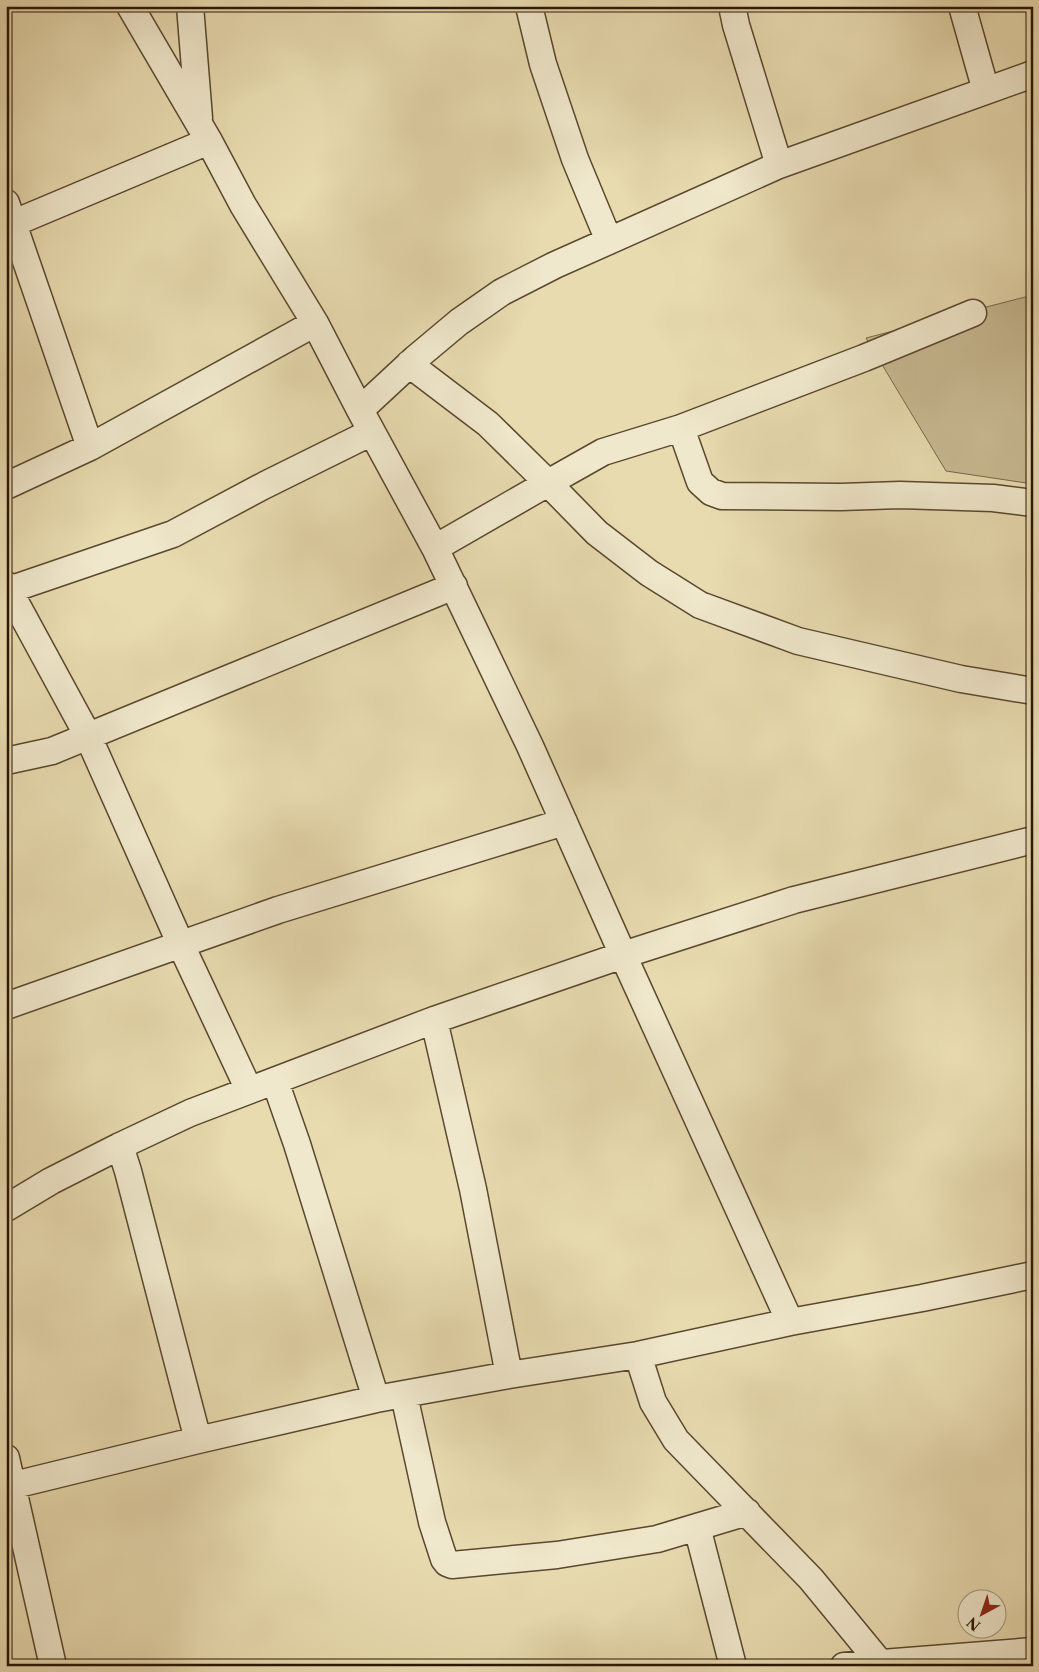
<svg xmlns="http://www.w3.org/2000/svg" width="1039" height="1672" viewBox="0 0 1039 1672" font-family="'Libre Caslon Text',serif">
	<style>
		.green { fill: #c8ba93; stroke: #79684c }
		.lines { fill: none; stroke-linecap: round; stroke-linejoin: round }
		.minor-casing { stroke: #5a482f; stroke-width: 29 }
		.minor { stroke: #f0e8cc; stroke-width: 26 }
	</style>
	<rect width="100%" height="100%" fill="#e8dbb0"/>
	<filter id="stains"><feTurbulence type="fractalNoise" baseFrequency=".004" numOctaves="4"/><feColorMatrix values="0 0 0 0 .2 0 0 0 0 .09 0 0 0 0 .02 0 0 0 .5 -.17"/></filter>
	<radialGradient id="worn" r=".72"><stop offset=".6" stop-color="#630" stop-opacity="0"/><stop offset="1" stop-color="#630" stop-opacity=".3"/></radialGradient>
	<path class="green" d="M1033,295v189l-87,-13 -80,-133z"/>
	<g class="lines">
		<g class="minor-casing">
			<path id="minor" d="M130,6l79,135 34,64 72,118 45,87 75,138 95,198 93,209 167,367
				M190,6l9,112
				M529,6l14,58 32,95 34,82
				M732,6l4,19 43,140
				M962,6l24,85
				M6,203l84,244
				M14,223l195,-82
				M409,364l79,60 60,59 55,-31 78,-24 183,-70 109,-45
				M360,410l56,-52 43,-36 43,-30 53,-27 224,-100 254,-91
				M681,428l19,54 11,10 11,4 119,1 59,-2 93,3 40,5
				M6,486l84,-39 225,-124
				M435,548l113,-65 49,50 52,40 51,32 98,36 163,38 72,12
				M6,585l82,151 93,209 68,145
				M6,591l167,-57 92,-49 107,-53
				M6,761l46,-10 402,-165
				M6,1006l272,-96 286,-88
				M434,1020l39,169 36,186
				M275,1081l22,63 79,255
				M120,1146l8,25 70,269
				M6,1208l45,-27 69,-35 70,-33 244,-93 189,-65 171,-55 239,-60
				M638,1355l15,47 23,38 135,139 69,84
				M404,1395l28,127 12,37 3,4 5,2 105,-10 100,-16 90,-27
				M6,1458l47,208
				M6,1487l192,-47 178,-41 133,-24 129,-20 152,-33 132,-24 111,-23
				M697,1527l36,139
				M844,1666l189,-15"/>
		</g>
		<use href="#minor" class="minor"/>
	</g>
	<rect width="1039" height="1672" fill="none" stroke="#e8dbb0" stroke-width="25"/>
	<rect x="8" y="8" width="1024" height="1657" fill="none" stroke="#2a1704" stroke-width="2.5"/>
	<rect x="12" y="12" width="1014" height="1647" fill="none" stroke="#2a1704"/>
	<g transform="translate(982 1614) rotate(220)"><circle r="24" fill="#f0e8cc" stroke="#a1947c"/>
	<path d="M0-4L9 19L0 12L-9 19Z" fill="#8f2418"/>
	<text y="-8" font-size="14" font-weight="bold" text-anchor="middle" fill="#2a1704">N</text>
	</g>
	<rect width="100%" height="100%" filter="url(#stains)"/>
	<rect width="100%" height="100%" fill="url(#worn)"/>
</svg>
